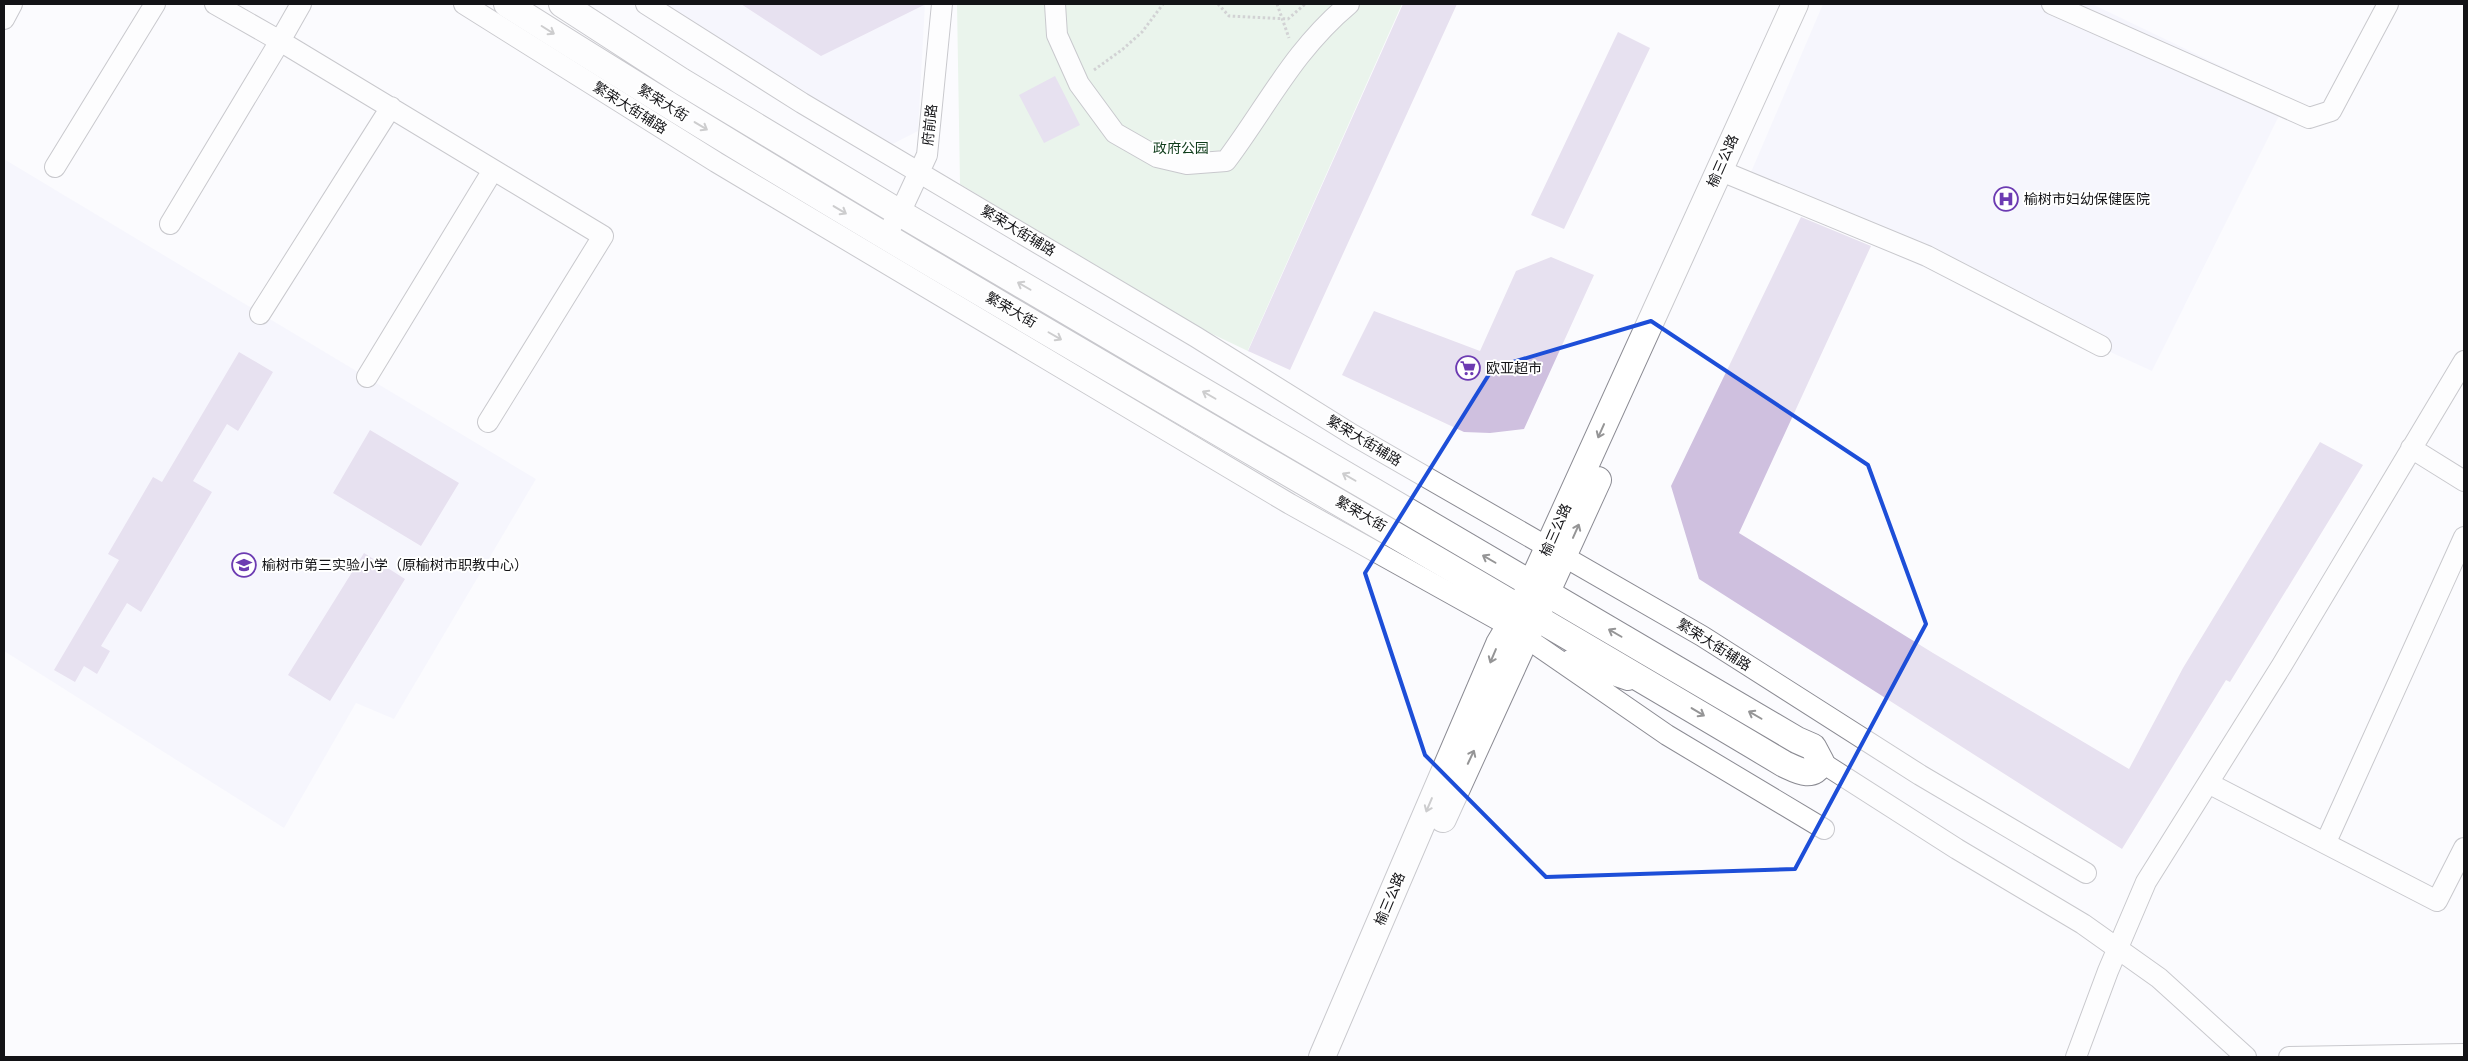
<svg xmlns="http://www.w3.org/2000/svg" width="2468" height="1061" viewBox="0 0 2468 1061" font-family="Signika,'Noto Sans SC',sans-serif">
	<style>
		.built { fill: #f0f0fd }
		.green { fill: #d4ecd7 }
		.building { fill: #cfc0df }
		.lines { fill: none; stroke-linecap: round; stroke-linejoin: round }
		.minor-casing { stroke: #8b8b93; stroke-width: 22 }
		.major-casing { stroke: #8b8b93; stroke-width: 28 }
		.path { stroke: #a0a0a3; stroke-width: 3; stroke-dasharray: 2.5 2.5; stroke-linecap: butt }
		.minor { stroke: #fff; stroke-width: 20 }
		.major { stroke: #fff; stroke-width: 26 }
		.oneway { stroke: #959596 }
		.marked { fill: none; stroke: #1d4ed8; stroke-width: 4; stroke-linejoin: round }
		.labels { text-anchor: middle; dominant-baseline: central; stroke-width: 4; stroke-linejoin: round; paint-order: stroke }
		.street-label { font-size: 14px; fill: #131316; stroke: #fff }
		.park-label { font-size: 14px; fill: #0f3c1b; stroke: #fff }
		.poi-label { font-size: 14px; fill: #131316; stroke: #fff; text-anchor: start }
	</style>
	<rect width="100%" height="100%" fill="#fbfbfe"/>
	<path class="built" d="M657,4h268l-7,127 -33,17z
		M1823,4h269l196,94 -136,273 -407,-185z
		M4,159l532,320 -142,240 -38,-16 -72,125 -280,-177z"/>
	<path class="green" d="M957,4h445l-154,346 2,2 -44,-21 -246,-147z"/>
	<path class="building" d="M741,4h185l-105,52z
		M1403,4h54l-167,366 -42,-19z
		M1618,32l32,16 -86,181 -33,-14z
		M1055,76l25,49 -36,18 -25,-48z
		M1801,217l70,29 -132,287 194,120 196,116 54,-101 137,-226 43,23 -133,217 -4,-2 -104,169 -423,-270 -28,-93z
		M1551,257l43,18 -70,154 -34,4 -26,-1 -122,-57 32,-64 106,40 36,-80z
		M239,352l34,20 -35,59 -11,-7 -34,57 19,11 -71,120 -14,-9 -26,43 9,5 -13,23 -13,-8 -9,16 -21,-12 65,-110 -11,-6 45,-77 9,5z
		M370,430l89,53 -38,63 -88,-53z
		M364,553l41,26 -75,122 -42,-26z"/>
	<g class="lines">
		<g class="minor-casing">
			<path id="minor" d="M301,4l-21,37 323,195 -115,186
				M464,4l252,158 574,342 219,122 158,109 157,94
				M646,4l156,99 394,234 157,98 349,201 218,139 166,98
				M1055,4l2,31 22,49 36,49 42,24 30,7 39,-3c42,-56 67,-110 123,-157
				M2052,4l257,114 22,-7 57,-107
				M4,19l8,-15
				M55,167l100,-163
				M1731,175l196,81 174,90
				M170,224l110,-183 -65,-37
				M892,225l8,-12 27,-58 15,-151
				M260,314l131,-207
				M367,377l126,-207
				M2411,448l53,33
				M1570,660l58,20
				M1821,762l136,87 126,75 76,54 87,79
				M2208,783l229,118 27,-53
				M2326,842l138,-305
				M2076,1057l32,-86 38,-89 136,-217 182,-304
				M2289,1057l175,-3"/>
		</g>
		<g class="major-casing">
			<path id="major" d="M507,4c418,265 852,506 1277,760 13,6 29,16 37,-2l-8,-15 -16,-7 -897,-527 -219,-132 -119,-77
				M1443,819l155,-339
				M1322,1057l177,-413 22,-37 274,-603"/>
		</g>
		<path class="path" d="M1218,4l11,12 59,3 17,-15
			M1277,4l12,34
			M1094,70l29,-21 19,-17 21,-28"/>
		<use href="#minor" class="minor"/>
		<use href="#major" class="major"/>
	</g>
	<defs><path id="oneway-shaft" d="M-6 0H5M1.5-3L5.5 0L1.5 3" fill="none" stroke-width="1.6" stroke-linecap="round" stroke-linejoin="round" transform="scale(1.25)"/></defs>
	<g class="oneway">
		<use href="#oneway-shaft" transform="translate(548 30) rotate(32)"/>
		<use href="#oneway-shaft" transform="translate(701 126) rotate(31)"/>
		<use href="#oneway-shaft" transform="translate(840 210) rotate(31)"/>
		<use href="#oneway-shaft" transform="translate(1024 286) rotate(-150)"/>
		<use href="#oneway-shaft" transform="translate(1055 336) rotate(30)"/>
		<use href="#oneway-shaft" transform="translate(1209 395) rotate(-150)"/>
		<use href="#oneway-shaft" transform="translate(1601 431) rotate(114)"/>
		<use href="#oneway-shaft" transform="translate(1349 477) rotate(-150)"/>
		<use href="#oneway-shaft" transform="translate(1576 531) rotate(-66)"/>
		<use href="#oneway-shaft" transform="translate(1489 559) rotate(-150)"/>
		<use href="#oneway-shaft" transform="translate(1615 633) rotate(-150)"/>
		<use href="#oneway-shaft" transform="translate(1493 656) rotate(113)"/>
		<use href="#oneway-shaft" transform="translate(1698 712) rotate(31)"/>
		<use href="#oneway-shaft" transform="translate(1755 715) rotate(-150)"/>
		<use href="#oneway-shaft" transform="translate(1471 757) rotate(-65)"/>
		<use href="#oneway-shaft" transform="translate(1429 805) rotate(113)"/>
	</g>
	<path d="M0 0H2468V1061H0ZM1651,321l217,144 58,159 -131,245 -249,8 -121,-122 -60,-182 128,-205z" fill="#fbfbfe" fill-opacity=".55" fill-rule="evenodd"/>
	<path class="marked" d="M1651,321l217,144 58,159 -131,245 -249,8 -121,-122 -60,-182 128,-205z"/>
	<defs>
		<g id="hospital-ring" transform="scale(1.25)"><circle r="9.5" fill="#fff" stroke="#6c3bb2" stroke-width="1.5"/><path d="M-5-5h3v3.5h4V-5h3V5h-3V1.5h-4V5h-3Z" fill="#6c3bb2"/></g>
		<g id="supermarket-ring" transform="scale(1.25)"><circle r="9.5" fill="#fff" stroke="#6c3bb2" stroke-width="1.5"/><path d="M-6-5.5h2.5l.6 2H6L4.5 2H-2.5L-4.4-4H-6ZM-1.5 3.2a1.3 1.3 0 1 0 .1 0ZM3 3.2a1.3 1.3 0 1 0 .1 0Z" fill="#6c3bb2"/></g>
		<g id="school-ring" transform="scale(1.25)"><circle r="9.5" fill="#fff" stroke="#6c3bb2" stroke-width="1.5"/><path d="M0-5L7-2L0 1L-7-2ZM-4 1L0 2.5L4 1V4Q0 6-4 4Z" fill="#6c3bb2"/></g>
	</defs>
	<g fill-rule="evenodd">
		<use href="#hospital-ring" x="2006" y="199"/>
		<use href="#supermarket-ring" x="1468" y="368"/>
		<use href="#school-ring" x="244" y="565"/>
	</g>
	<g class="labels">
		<g class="street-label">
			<text transform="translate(663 103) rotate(32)">繁荣大街</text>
			<text transform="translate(630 108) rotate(32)">繁荣大街辅路</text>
			<text transform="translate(930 125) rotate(-84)">府前路</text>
			<text transform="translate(1723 161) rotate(-66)">榆三公路</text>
			<text transform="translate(1018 231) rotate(31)">繁荣大街辅路</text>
			<text transform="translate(1011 310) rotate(30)">繁荣大街</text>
			<text transform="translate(1364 441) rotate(31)">繁荣大街辅路</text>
			<text transform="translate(1361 514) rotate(30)">繁荣大街</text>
			<text transform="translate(1556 530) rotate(-66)">榆三公路</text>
			<text transform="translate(1714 645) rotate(32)">繁荣大街辅路</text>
			<text transform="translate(1390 899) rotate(-67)">榆三公路</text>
		</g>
		<g class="park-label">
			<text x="1181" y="148">政府公园</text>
		</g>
		<g class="poi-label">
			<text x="2024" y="199">榆树市妇幼保健医院</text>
			<text x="1486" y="368">欧亚超市</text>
			<text x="262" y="565">榆树市第三实验小学（原榆树市职教中心）</text>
		</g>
	</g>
	<rect width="2468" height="1061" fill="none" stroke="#131316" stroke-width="10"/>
</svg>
